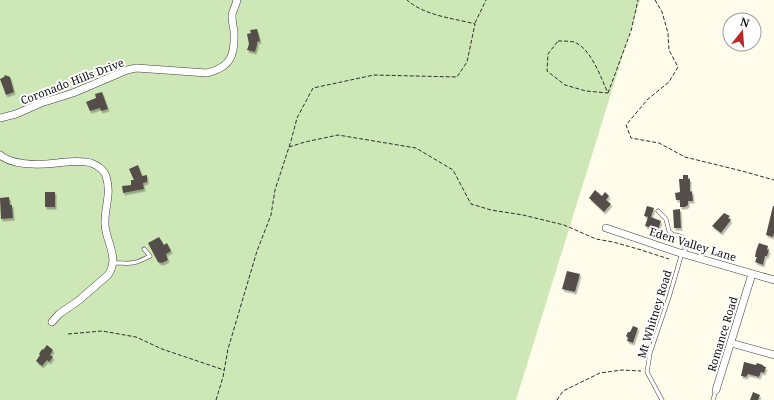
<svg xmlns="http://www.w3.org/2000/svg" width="774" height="400" viewBox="0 0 774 400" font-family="'Noto Serif',serif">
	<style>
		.green { fill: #cde8b6 }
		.building { fill: #544e48; filter: url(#shadow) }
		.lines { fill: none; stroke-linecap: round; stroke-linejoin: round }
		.lane-casing { stroke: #3f3f3f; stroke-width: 4.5 }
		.street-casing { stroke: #3f3f3f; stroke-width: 8 }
		.path { stroke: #2e2e2e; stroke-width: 1; stroke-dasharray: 4 2; stroke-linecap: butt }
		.lane { stroke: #fff; stroke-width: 3.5 }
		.street { stroke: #fff; stroke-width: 7 }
		.labels { text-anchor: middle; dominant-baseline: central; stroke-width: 4; stroke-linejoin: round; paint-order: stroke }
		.street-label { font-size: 11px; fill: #0c0c0c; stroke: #fff }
	</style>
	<defs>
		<filter id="shadow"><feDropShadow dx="1.5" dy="2.5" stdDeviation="0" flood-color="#0004"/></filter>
	</defs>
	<rect width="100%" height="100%" fill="#fffceb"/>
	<path class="green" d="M0,0h640l-124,400h-516z"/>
	<path class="building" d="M257,29l3,12 -3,1v3l-2,7 -8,-2 2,-6 -2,-10 4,-1 -1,-3z
		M5,75l5,2 4,15 -8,3 -6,-16 4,-2z
		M102,92l6,17 -7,2 -1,-3 -10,3 -4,-9 10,-4 -1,-4z
		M138,165l4,11 5,-1v7l-4,1 1,6 -21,4 -1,-7 9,-1v-5h3l-5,-11z
		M683,175h5v4h2v13l2,-1 1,10h-5v4l-3,2h-5v-7h-4l-1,-7 5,-1 -1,-13h4z
		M595,190l7,6 3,-4 4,4 -3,4 5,4 -7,8 -15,-14z
		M45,192h10v15h-10z
		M9,197l1,8h2l1,13 -12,1 -1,-21z
		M647,206l7,2 -3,9 10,4 -3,9 -13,-4 3,-9 -4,-1z
		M773,206h1v27l-1,4 -7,-2z
		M680,209l1,19h-7l-1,-18z
		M724,213l6,3 -2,2 3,2 -10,13 -9,-7z
		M159,237l5,8 3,-2 4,8 -5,3 2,6 -6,3 -4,-1 -10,-19z
		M759,243l9,3 -1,4h2l-2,6h-2l-2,9 -8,-3 2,-5h-2l1,-6z
		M567,271l13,3 -5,18 -13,-3z
		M633,326l5,2 -5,15 -6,-2 1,-3 -2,-2 2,-4h2z
		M47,345l6,5 -3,5 3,2 -4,5 -2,-2 -5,6 -6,-5 4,-6 -1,-1 3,-5 1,1z
		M744,362l12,3 1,-2 6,2v1l3,1 -2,6 -3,-1 -2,5 -11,-3 -2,3 -5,-1z
		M753,392l7,3 -2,5h-8z"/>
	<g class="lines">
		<g class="lane-casing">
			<path id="lane" d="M658,211l8,8 3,12 4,4h4l5,2 3,9v8
				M113,263c19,0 20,2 37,-7l-6,-7
				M662,400l-15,-28 3,-19 19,-56 13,-44
				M713,400l3,-10"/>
		</g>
		<g class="street-casing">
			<path id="street" d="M0,118l16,-4 25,-11 32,-10 54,-23 9,-2 71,5c25,-6 28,-19 27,-42 -1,-5 -2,-11 -2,-16 1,-5 4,-10 5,-15
				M0,155c14,11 40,10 57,8 10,-1 23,-3 34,0 6,2 13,7 15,13 6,18 -2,32 -1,49 1,17 15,33 3,50l-30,26 -19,13 -7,8
				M606,228l71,24 97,28
				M731,343l43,12
				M716,390l36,-116"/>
		</g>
		<path class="path" d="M655,0l7,12 6,21 1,17 9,17 -9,15 -21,17 -22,26 5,13 28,5 26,14 57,14 32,9
			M475,23l11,-23
			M558,41c5,0 11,0 16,1 17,6 27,36 34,51l-22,-2 -21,-6 -18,-14 1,-17z
			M608,93l23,-62 7,-31
			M289,147l16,-5 33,-7 78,13 37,22 18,34 20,6 32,5 41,10 32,14 17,3 25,7 31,10
			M68,334l34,-3 34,6 26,12 62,21
			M216,400l7,-23 5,-28 29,-98 14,-36 4,-25 16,-49 6,-23 16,-30 61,-13 83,2 10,-15 8,-38c-22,-6 -50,-8 -68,-24
			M557,400l6,-9 37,-18 22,-3 19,1"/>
		<use href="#lane" class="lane"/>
		<use href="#street" class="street"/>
	</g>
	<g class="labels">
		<g class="street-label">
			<text transform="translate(72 81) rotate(-21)">Coronado Hills Drive</text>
			<text transform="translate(693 244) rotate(17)">Eden Valley Lane</text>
			<text transform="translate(654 314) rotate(-73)">Mt Whitney Road</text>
			<text transform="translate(722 334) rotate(-73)">Romance Road</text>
		</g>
	</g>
	<g transform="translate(742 32) rotate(17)"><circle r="19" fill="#ffffff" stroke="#9e9e9e"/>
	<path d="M0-3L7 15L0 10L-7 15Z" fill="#b82927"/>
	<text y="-6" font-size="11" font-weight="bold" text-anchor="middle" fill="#0c0c0c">N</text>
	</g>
</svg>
